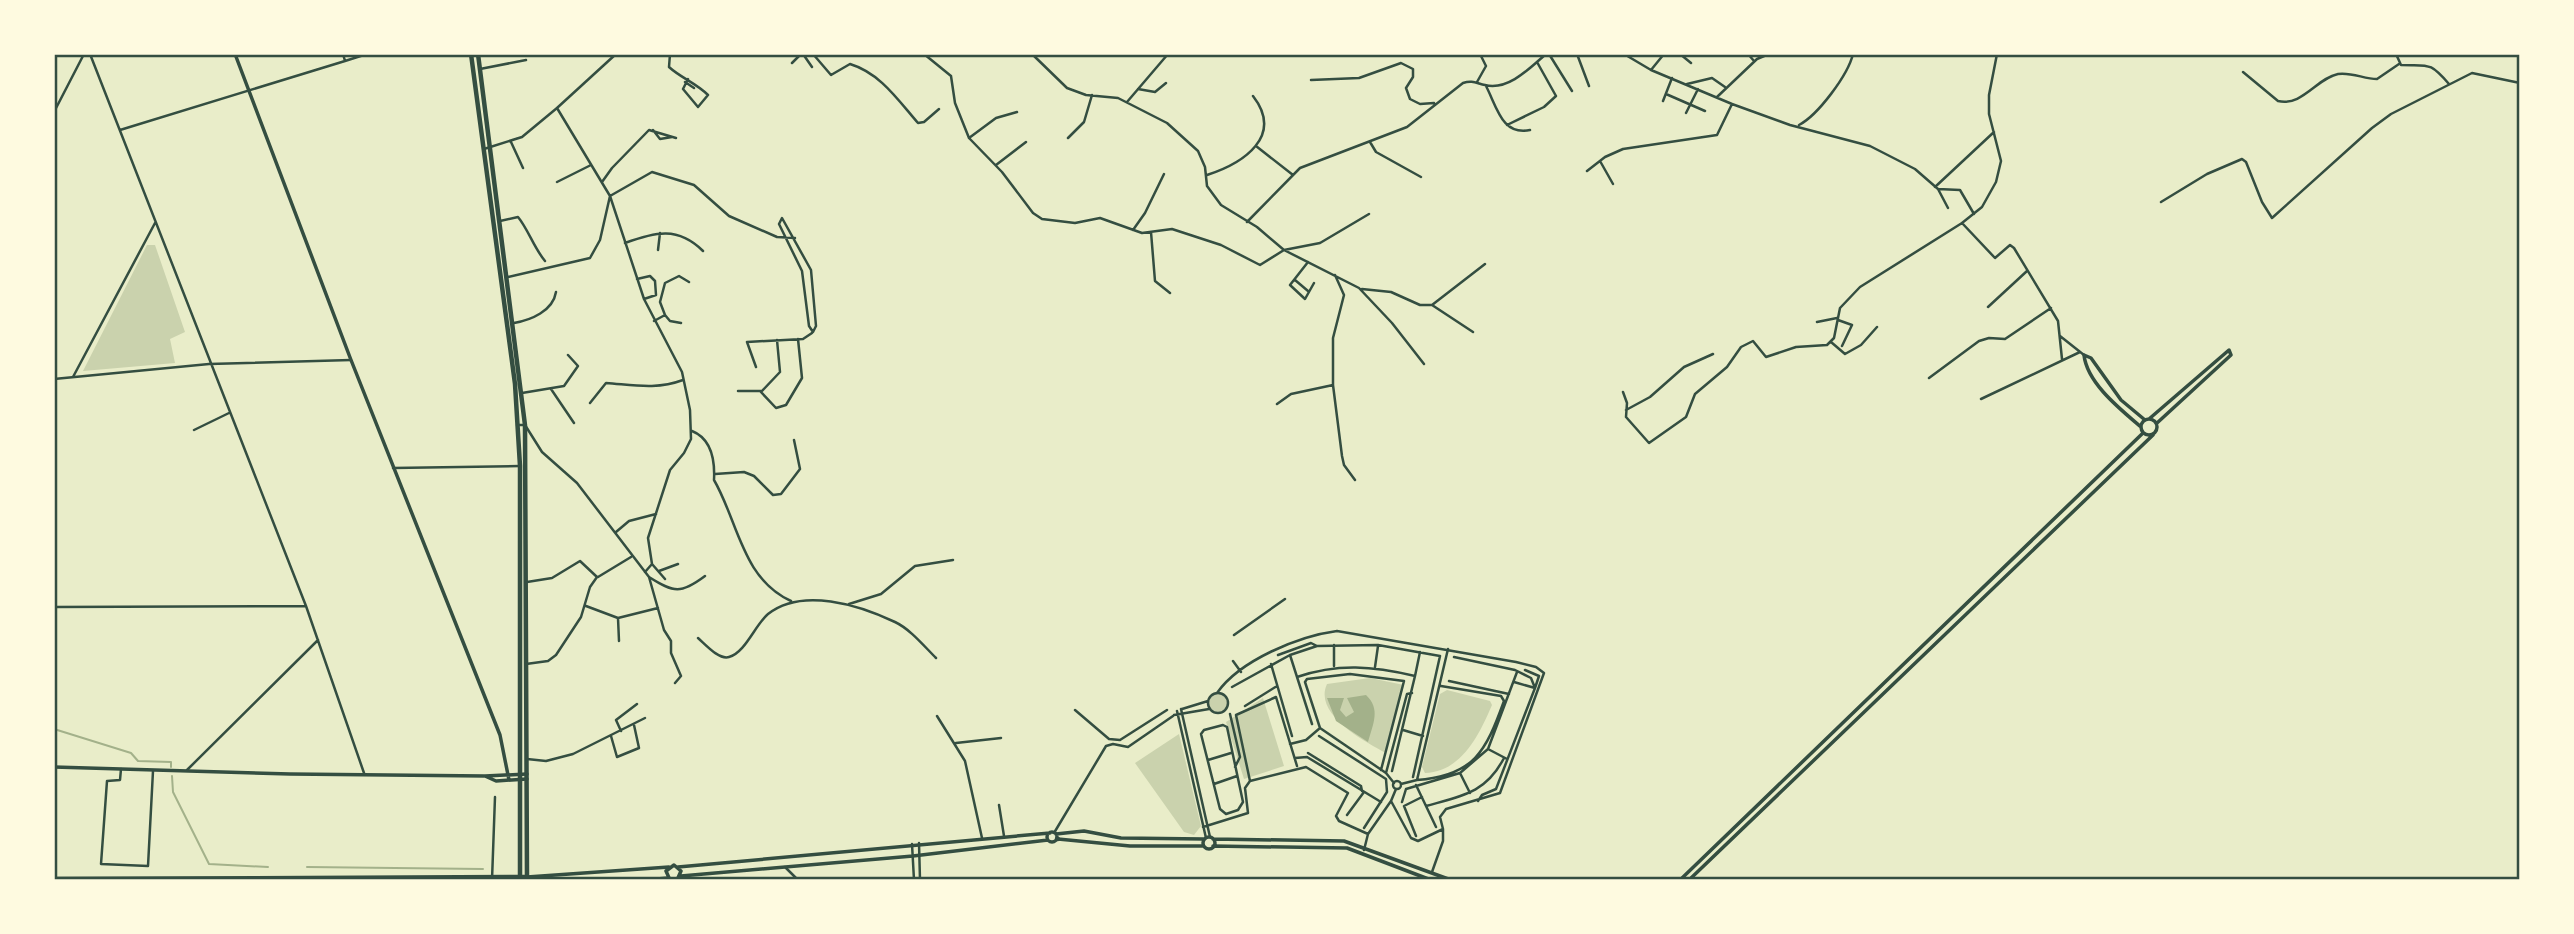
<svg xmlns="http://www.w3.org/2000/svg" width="2574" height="934" viewBox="0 0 2574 934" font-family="'Fira Sans',sans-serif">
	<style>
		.green { fill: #cad2ad }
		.water { fill: #a3b18a }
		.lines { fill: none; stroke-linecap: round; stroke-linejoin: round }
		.stream { stroke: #a3b18a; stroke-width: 2 }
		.minor { stroke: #344e41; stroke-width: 2.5 }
		.tertiary { stroke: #344e41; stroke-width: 3.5 }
		.secondary { stroke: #344e41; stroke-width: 4.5 }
		.primary { stroke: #344e41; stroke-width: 4.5 }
		.neatline { fill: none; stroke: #344e41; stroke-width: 2.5 }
	</style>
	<rect width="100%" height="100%" fill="#e9edc9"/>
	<path class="green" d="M147,245h8l30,87 -15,7 5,24 -92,8z
		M1370,678l34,7 -18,68c-22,-12 -73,-39 -59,-69z
		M1447,690l43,11 2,4c-12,28 -30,67 -67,68l-3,-6 18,-73z
		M1209 703a9 9 0 1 1 18 0a9 9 0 1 1-18 0Z
		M1263,698l21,68 -40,13 -18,-57z
		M1179,734l22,92 -7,9 -10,-3 -49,-69z"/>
	<path class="water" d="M1366,695c15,14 7,29 2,47l-32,-21 -9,-23h17l-4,12 6,7 8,-5 -7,-14z"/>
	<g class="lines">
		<path class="stream" d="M54,729l77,24 7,8 33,1v5
			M172,776l1,16 36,72 59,3
			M307,867l176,2"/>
		<path class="minor" d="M90,54l216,552 58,167
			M670,54l-1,13c12,11 27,16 39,28l-10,12 -15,-18 5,-10
			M803,54l9,13
			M813,54l18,21 19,-11c30,9 48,36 68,59l6,-1 15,-13
			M924,54l27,22 4,27 14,35 33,34 31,41 9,6 33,4 25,-5 42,15 30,-4 49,16 39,20 24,-15 36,-7 49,-29
			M1032,54l35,34 19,7 32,3 49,25 31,28 7,16 2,19 14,19 36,22 27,23 75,38 33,35 32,41
			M1549,54l23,37
			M1577,54l12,32
			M1624,54l27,16 81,34 58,21 80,21 45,23 23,20 22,1 14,24
			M1680,54l11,9
			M1748,54l6,7
			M2396,54l5,11c28,1 28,-4 48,19
			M345,61l22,-7
			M792,63l9,-9
			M480,69l46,-9
			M1651,70l13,-16
			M2243,72l35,29c24,6 39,-23 60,-27 14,-2 26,5 39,5l22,-15
			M1311,80l48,-2 42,-15 12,6v8l-7,11 4,11 10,5 14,-1
			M685,82l9,6
			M1477,82l9,-16 -6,-12
			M1687,84l25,-6 13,9
			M1486,86c11,21 16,50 44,44
			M1138,89l17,3 11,-9
			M1666,94l39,17
			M1717,97l40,-38 12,-5
			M1663,101l9,-23
			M1127,102l41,-48
			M557,108l59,-54
			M54,112l30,-58
			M1686,113l12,-24
			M1507,125l37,-18 12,-11 -19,-34
			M1799,125c19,-10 49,-50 54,-71
			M120,130l225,-69 -2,-7
			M653,130l7,9 12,-2
			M969,138l27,-20 21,-6
			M1068,138l16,-16 8,-27
			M511,142l12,26
			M1370,142l6,10 45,25
			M1256,146l37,29
			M484,149l38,-12 35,-29 53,88 34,103 38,73 8,38 1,29 -7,14 -14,17 -22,68 4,26 -7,8
			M1600,161l13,23
			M996,165l30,-23
			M1587,171l18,-14 18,-8 94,-14 15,-31
			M1207,175c37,-12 77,-39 46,-79
			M557,182l34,-17
			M602,182l10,-14 37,-38 27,8
			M1935,187l59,-55
			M1938,189l10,19
			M2161,202l46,-28 35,-15 4,3 16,40 10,16 100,-90 19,-14 81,-41 48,10
			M782,218l29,52 5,56 -3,6 -4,-6 -7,-55 -23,-47z
			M500,221l18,-4c10,12 16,31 27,44
			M1247,222l53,-54 107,-41 56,-44c9,-3 13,0 22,2 23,6 45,-17 61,-31
			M1962,223l33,35 15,-13 4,3 44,73 4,38
			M1133,230l12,-17 19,-39
			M1151,232l4,49 15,12
			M625,243c30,-11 53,-17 78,8
			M658,250l2,-17
			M1308,262l-18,23 15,14 9,-16
			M1335,275l9,20 -11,43v47l9,71 2,9 11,15
			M508,277l82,-19 10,-18 10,-44 42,-24 42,13 35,31 48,21 18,1
			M637,279l13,-3 5,5 1,14 -12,4
			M1295,280l13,11
			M1362,289l29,3 29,13h12l53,-41
			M1432,305l41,27
			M1988,307l39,-36
			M665,315l5,6 11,2
			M1838,320l14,5 -10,21
			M654,321l11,-6 -5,-13 5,-19 14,-7 10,6
			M1817,322l20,-4
			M514,323c17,-3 39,-12 42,-31
			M2060,336l24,19
			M1831,342l14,12 16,-9 16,-18
			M756,367l-9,-25 56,-3 9,-6
			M73,377l82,-154
			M1929,378l50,-37 10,-3 16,1 46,-31
			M54,379l155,-15 142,-4
			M551,389l23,34
			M738,391h24l18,-19 -3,-32
			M760,391l16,17 10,-3 16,-27 -4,-39
			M1623,392l4,11 -1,14 23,26 37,-26 9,-23 32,-27 14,-20 12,-6 13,16 30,-10 31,-2 7,-7 6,-30 20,-21 102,-64 20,-16 14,-25 5,-21 -12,-47v-19l8,-41
			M522,393l42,-7 14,-20 -10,-11
			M1981,399l99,-47
			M590,403l16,-20c28,2 50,7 77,-3
			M1277,404l14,-10 42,-9
			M1626,410l24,-13 34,-30 29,-13
			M517,425h8l17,27 35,31 72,94 15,53 7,11v12l10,23 -6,7
			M194,430l35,-17
			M692,431c20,8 23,30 22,49 24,41 28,99 77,121
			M393,468l127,-2
			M715,474l29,-2 10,4 19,19 8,-1 19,-25 -6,-29
			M616,532l13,-11 27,-7
			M652,564l13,15
			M659,571l19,-7
			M598,577l33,-20
			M649,577c25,16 32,17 56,-1
			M849,604l32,-10 34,-28 38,-6
			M586,606l32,12 1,23
			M54,607l252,-1
			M618,618l40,-10
			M1234,635l51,-36
			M698,638c8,7 21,22 31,19 16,-4 26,-32 39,-43 34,-27 91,-9 127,8 15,7 29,24 41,36
			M1334,645v21
			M1278,655l33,-12 6,3 61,-1 62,11 -27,121
			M1290,655l27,-9
			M1454,657l61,13 16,8 4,10 -39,101 -14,6 -4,6
			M1233,661l8,11
			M526,664l22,-3 8,-6 25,-38 9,-30 7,-10 -17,-16 -28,17 -25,4
			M1271,664l21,72
			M1375,667l3,-21
			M1415,676l5,-24
			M1297,677c41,-14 76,-11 118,-1l-23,95
			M1449,681l60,13
			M1514,682l21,6 4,-12 -14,-6
			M1232,687l58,-32 22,69
			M1208 703a10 10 0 1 1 20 0a10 10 0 1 1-20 0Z
			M1217,693c23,-33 82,-57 120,-62l179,31 20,5 8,6 -44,120 -54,16 -6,8 3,12 -25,12 -7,-3 -20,-37 -23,33 -29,-13 -3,-5 12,-23 -42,-26 -56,14
			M1245,706l32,-20
			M1181,709l29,128
			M1182,709l26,-8
			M1075,710l34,29 11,1 47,-30
			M1177,711l29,127
			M1230,714l10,43 -5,10
			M1174,715l35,-6
			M937,716l28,45 17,77
			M1223,725l4,2 16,75 -5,8 -12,4 -6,-5 -19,-75 3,-4z
			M1320,728l-15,-46 2,-3 43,-5 54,7 -23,89
			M1403,730l20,6
			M621,731l-5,-11 21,-16
			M611,736l6,21 22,-9 -5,-23
			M1319,736l67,43 1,13 -23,36
			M956,743l45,-5
			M1290,744l16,-4 14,-12 66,45 8,10
			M1488,749l29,-77
			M1308,753l53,33 1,5
			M1295,758l12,-1 74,45
			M527,759l19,2 27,-7 72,-36
			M1208,760l23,-7
			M121,769l-1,11 -13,1 -6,83 47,2 5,-95
			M187,770l131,-130
			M1386,773l21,-79 5,-1
			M1460,773l10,20
			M1417,780c57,-4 69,-29 87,-79l-3,-5 -60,-10
			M1393 785a4 4 0 1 1 8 0a4 4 0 1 1-8 0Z
			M1214,784l23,-8
			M1401,784l16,-4 31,-131
			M1416,785l20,42
			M1391,801l5,-12
			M1402,802l4,-13 54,-16 28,-24 19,10
			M999,805l5,31
			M1426,806c36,-10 60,-13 78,-48
			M1347,815l17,-23
			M1203,827l45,-14 -3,-25 5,-7 -14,-66 40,-18 21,69
			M1054,833l52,-87 7,-2 15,3 45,-31
			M1416,836l-12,-30 18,-9
			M919,843l1,37
			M912,844l2,36
			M1364,850l4,-16
			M785,867l13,13
			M1432,872l11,-31v-12
			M492,880l3,-83"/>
		<path class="tertiary" d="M235,54l116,306 149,375 9,45
			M2084,355c3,28 36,54 57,72
			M2084,355l7,3 30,42 24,20
			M2141 427a8 8 0 1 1 16 0a8 8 0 1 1-16 0Z
			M2149,419l80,-69 2,5 -74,68
			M54,767l236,7 195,2 42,-2
			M485,776l11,5 31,-2
			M1047 837a5 5 0 1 1 10 0a5 5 0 1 1-10 0Z
			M1056,834l28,-3 37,7 83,1
			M1203 843a6 6 0 1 1 12 0a6 6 0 1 1-12 0Z
			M1058,839l72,7h73
			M1213,839l131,2 107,39
			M1213,846l134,2 84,32
			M678,867l372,-34
			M681,876l232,-20 135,-16
			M527,877l142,-10
			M646,880l22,-2
			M670,880l-4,-9 8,-6 7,6 -4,9
			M1680,880l463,-447
			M1689,880l464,-445"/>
		<path class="secondary" d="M1057,839h1
			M54,879l473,-2"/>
		<path class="primary" d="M471,54l44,330 5,82v414
			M478,54l47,371 2,455"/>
	</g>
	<rect width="2574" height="934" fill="none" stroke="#fefae0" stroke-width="112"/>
	<rect x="56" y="56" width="2462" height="822" class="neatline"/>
</svg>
